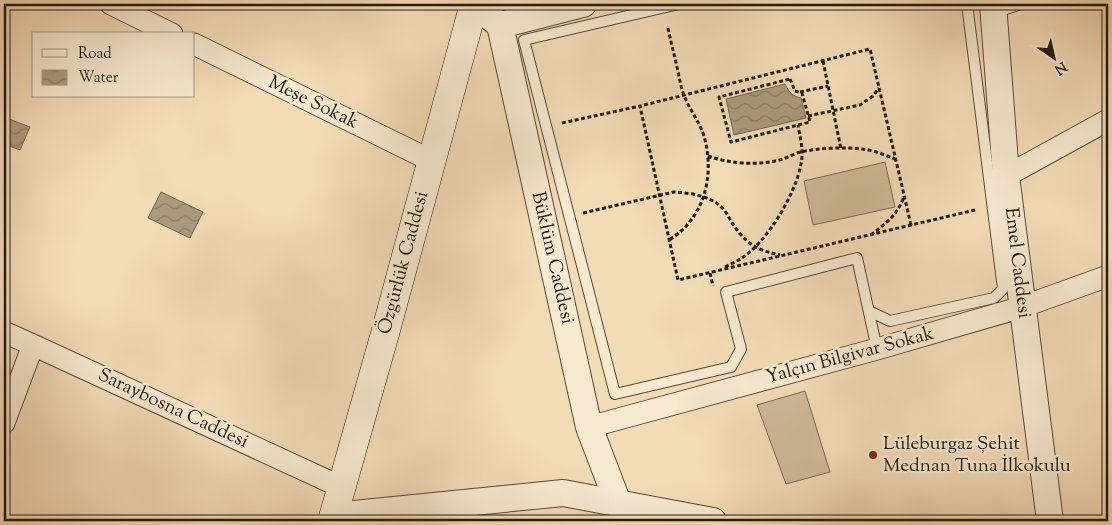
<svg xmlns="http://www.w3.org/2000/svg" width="1112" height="525" viewBox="0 0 1112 525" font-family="'Sorts Mill Goudy',serif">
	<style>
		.pitch { fill: #cfba9a; stroke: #786a56 }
		.water { fill: url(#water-waves); stroke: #756652 }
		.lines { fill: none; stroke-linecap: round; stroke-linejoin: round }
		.service-casing { stroke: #564a3a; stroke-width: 12 }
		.minor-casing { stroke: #564a3a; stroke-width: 23 }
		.tertiary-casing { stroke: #564a3a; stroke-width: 28 }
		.secondary-casing { stroke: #221a11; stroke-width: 29 }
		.path { stroke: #221a11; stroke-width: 3; stroke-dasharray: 4 2.5; stroke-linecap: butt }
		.service { stroke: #f7e8d0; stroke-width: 10 }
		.minor { stroke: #f7e8d0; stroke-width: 21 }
		.tertiary { stroke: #f7e8d0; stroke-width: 26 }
		.secondary { stroke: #f7e8d0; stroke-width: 28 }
		.poi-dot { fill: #8f2418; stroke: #f7e8d0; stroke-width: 2 }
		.labels { text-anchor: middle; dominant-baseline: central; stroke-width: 5; stroke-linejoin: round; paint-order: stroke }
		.street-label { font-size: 19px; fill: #221a11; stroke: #f7e8d0 }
		.poi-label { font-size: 19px; fill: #221a11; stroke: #f7e8d0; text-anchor: start }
	</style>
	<defs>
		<pattern id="water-waves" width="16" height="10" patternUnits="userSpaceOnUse" patternTransform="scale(1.25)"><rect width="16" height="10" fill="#ac997e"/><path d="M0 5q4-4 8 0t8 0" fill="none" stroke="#8c7c66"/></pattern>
	</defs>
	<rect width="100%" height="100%" fill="#f3dbb6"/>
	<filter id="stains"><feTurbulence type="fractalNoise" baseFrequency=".004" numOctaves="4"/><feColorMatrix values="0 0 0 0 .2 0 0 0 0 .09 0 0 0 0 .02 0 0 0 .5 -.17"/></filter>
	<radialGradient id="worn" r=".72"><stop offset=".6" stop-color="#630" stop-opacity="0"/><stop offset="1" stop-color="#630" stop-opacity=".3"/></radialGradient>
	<path class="pitch" d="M885,162l10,45 -82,18 -9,-44z
		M805,391l25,81 -44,12 -29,-79z"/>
	<path class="water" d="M785,84c4,8 7,12 16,14l5,20 -72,17 -8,-36z
		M4,117l26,10 -10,23 -16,-6z
		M161,192l42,20 -13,26 -42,-20z"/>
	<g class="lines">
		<g class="service-casing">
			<path id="service" d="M679,4l-155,36 91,354 116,-27 10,-18 -15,-57 131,-34 20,91
				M994,13l27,-9
				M869,311l21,10 104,-23 9,-9 -36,-285"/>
		</g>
		<g class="minor-casing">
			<path id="minor" d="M111,4l61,30
				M194,44l238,117
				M1006,176l102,-56
				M4,332l29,13 308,142
				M4,423l29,-78
				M589,427l288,-78 145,-42 86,-31"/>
		</g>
		<g class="tertiary-casing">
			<path id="tertiary" d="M474,4l26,21 89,402 29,76 1,18
				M993,4l13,172 44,345
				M500,25l83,-21
				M334,516l229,-23 150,28"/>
		</g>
		<g class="secondary-casing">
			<path id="secondary" d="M332,521l54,-191 88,-326"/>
		</g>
		<path class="path" d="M668,28c3,15 7,29 10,44 2,8 3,16 6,23 5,14 15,26 20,41 11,39 1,82 -35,104
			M823,61l18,88
			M790,79l5,12 7,2 8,29 -79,20 -12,-45z
			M800,92l28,-6
			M808,116l52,-11 13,-9 6,-8
			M562,123l78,-17
			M708,156c23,8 51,10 75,3 6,-2 12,-6 18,-7 17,-4 44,-5 61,-3 12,1 23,6 33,10
			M583,213l91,-21c17,1 39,4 50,18 5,6 8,14 13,20 12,16 24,21 43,25
			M911,225l-41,-176 -230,57 38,174 297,-70
			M871,235c17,-14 24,-17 33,-38
			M725,267c6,-3 12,-6 17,-9 26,-17 54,-65 59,-94 3,-13 -1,-27 -3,-39
			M710,273l3,13"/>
		<use href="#service" class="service"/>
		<use href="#minor" class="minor"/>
		<use href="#tertiary" class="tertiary"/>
		<use href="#secondary" class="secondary"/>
	</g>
	<circle class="poi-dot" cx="873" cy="455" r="5"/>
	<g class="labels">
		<g class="street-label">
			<text transform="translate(313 103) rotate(26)">Meşe Sokak</text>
			<text transform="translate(552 258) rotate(77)">Büklüm Caddesi</text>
			<text transform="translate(404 263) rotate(-75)">Özgürlük Caddesi</text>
			<text transform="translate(1017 263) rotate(83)">Emel Caddesi</text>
			<text transform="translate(850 356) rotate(-15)">Yalçın Bilgivar Sokak</text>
			<text transform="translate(173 409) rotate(25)">Saraybosna Caddesi</text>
		</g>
		<g class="poi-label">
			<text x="883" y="444">Lüleburgaz Şehit<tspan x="883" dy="22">Mednan Tuna İlkokulu</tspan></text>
		</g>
	</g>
	<rect width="1112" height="525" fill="none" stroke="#f3dbb6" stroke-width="20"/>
	<rect x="5" y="5" width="1102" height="515" fill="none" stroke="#221a11" stroke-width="2.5"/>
	<rect x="10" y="10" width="1092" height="505" fill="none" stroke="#221a11"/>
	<rect x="32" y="32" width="162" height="65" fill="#f7e8d0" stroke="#a29684"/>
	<rect x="42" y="49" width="25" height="8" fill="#f7e8d0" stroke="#a29684"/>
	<text x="78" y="58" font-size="15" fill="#221a11">Road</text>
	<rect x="42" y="70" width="25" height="15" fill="url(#water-waves)" stroke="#a29684"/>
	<text x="78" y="82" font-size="15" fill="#221a11">Water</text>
	<g transform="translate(1054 58) rotate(146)" stroke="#f7e8d0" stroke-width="4" paint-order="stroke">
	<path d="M0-4L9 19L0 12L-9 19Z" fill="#221a11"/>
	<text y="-8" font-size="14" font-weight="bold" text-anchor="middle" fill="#221a11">N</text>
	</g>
	<rect width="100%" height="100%" filter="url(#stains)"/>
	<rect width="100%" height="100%" fill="url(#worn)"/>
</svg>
